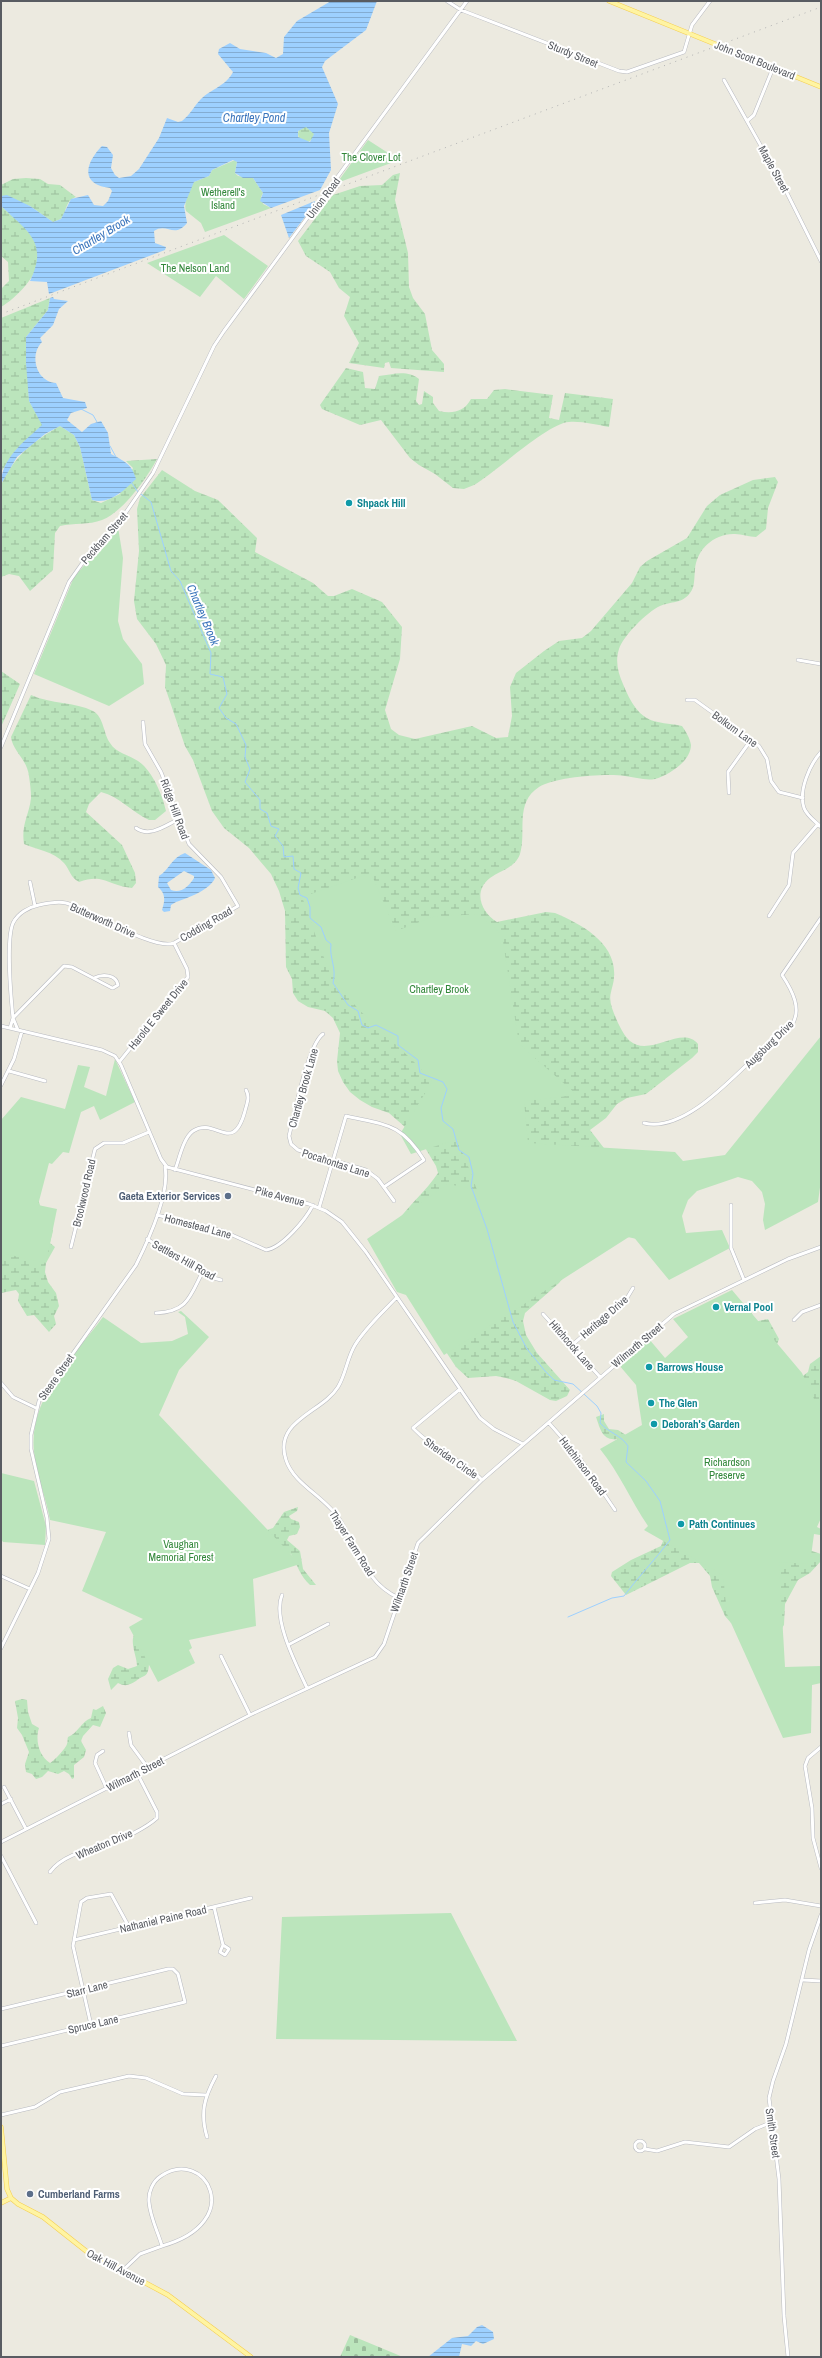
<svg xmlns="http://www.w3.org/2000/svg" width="822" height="2358" viewBox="0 0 822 2358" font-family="'Archivo Narrow',sans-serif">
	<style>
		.wetland { fill: url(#wetland-marsh) }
		.cemetery { fill: url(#cemetery-stones) }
		.park { fill: #bbe5bc }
		.water { fill: url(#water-rules); fill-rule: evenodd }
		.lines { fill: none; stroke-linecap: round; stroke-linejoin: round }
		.stream { stroke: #9dd0ff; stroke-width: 1 }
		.minor-casing { stroke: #b8bac0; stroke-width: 4 }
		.major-casing { stroke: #f5ce50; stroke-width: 5 }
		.minor { stroke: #fff; stroke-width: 3 }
		.major { stroke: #fff4a2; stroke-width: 4 }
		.rail { stroke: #b2b3b3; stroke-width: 1; stroke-dasharray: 1 5; stroke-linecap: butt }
		.culture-dot { fill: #0f9aa8; stroke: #fff; stroke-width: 1.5 }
		.service-dot { fill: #5c6f8a; stroke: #fff; stroke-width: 1.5 }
		.labels { text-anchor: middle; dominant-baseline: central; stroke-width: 4; stroke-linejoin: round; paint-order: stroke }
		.street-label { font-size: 11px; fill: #595c62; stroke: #fff }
		.park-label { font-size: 11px; fill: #32873a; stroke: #fff }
		.culture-label { font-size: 11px; font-weight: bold; fill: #0d838f; stroke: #fff; text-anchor: start }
		.service-label { font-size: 11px; font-weight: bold; fill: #4e5e75; stroke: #fff; text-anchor: end }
		.water-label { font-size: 12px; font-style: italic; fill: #3b75bc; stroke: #fff }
	</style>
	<defs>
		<pattern id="wetland-marsh" width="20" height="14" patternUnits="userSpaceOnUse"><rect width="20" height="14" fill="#bbe5bc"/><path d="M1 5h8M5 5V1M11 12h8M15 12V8" fill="none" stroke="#9bbd9c"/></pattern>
		<pattern id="cemetery-stones" width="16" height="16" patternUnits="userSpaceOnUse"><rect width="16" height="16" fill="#bbe5bc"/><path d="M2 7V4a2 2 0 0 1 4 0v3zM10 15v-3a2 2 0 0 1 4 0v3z" fill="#9bbd9c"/></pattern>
		<pattern id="water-rules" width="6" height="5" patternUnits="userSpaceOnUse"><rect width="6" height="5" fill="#9dd0ff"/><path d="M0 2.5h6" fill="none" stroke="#83acd2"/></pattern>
	</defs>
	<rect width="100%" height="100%" fill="#eceae0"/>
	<path class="wetland" d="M298 134a8 8 0 1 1 16 0a8 8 0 1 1-16 0Z
		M400,173l-5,27 13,53 1,34 4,11 12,16 7,36 12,14v8l-53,-4 -2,-6 -4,1 -1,5 -35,-5 10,-20 -15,-27 6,-19 -11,-9 -9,-16 -24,-16 -8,-15 35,-46 27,-9 22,-1 11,-10z
		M26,178l14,1 8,5 12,1 16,12c-11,4 -9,14 -15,22l-8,3 -23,-16 -29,-10v-11l12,-6z
		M1,206c13,12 31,25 37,42 7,21 -20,49 -37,59v-18l8,-8 -1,-19 -7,-6z
		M50,298l-2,12 -22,27 3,64 14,24 -27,25 -15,22v-154z
		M346,368l17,4 2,16 10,1 4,-13c12,-1 28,-7 40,3l-3,22 3,4 3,-1 2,-13 9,6v6l6,8c13,3 25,1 32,-12h16l7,-9 11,-1 48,6 -4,23 10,2 6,-27 48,6 -4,28c-12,-2 -27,-6 -40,-5 -21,1 -73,50 -95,63l-10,4 -11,-1 -18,-14 -16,-9 -9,-7 -29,-38 -21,5 -38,-16 -2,-4z
		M60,426l14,9 6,12 12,53 9,3 19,-9 13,-26 -7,-7 31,-2c-10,19 -34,53 -55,61 -13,5 -28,3 -42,6l-5,7 -2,37 -23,21 -11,-15 -10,-2 -8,3c0,-13 -1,-88 1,-94 13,-27 31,-42 58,-57z
		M162,470l33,21 23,9 39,38 -2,14 58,31 15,13h6l18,-7 30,13 20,25 -2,32 -15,51 6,19 8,6 16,4 57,-13 24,12 12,-1 4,-21 -2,-29 6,-14 28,-22 15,-10 23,-3 9,-7 41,-48 8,-16 7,-6 40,-23 20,-32 13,-11 33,-15 22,-3 3,5 -10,26 -2,21 -10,8c-7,0 -14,-3 -21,-3 -21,-1 -39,16 -40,36 -1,8 0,17 -5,23 -8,11 -19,8 -30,13 -13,6 -37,30 -41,43 -4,12 -1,24 4,35 7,17 16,35 35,38 8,2 16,2 24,4 4,6 8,12 9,19 0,16 -22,30 -36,34 -10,2 -20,-2 -30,-3 -19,-3 -70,1 -86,11 -25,16 -12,45 -19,67 -5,14 -19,16 -30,24 -18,14 -8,35 7,44l49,-10 9,1c26,11 62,30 59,64 0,5 -2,10 -3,15 -3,11 3,21 7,31 3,6 7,14 12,18 20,17 52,-17 68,3v8l-6,6 -46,36 -19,4 -10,6 -11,14 -16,12 17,22 39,89 -23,-5 -50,30 -14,17 -34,30 -2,8 3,14 11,18 33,37 -3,6 -11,5 -6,-1 -34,-19 -10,-3 -10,-2 -28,2 -12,-11 -31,-47 -29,-97c13,-18 30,-32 42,-50l-2,-7 -12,-20 -19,-19 -16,-14 -17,-6 -12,-7 -10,-8 -7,-10 -5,-11 -1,-10 3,-28 -7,-15 -8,-7 -17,-4 -10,-6 -5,-8 -1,-14 -6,-12 -1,-56 -6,-20 -8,-17 -22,-26 -25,-20 -12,-17 -19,-51 -8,-14 -20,-59 1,-22 -10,-21 -19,-25 -3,-18 5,-50 -2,-42 3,-11z
		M1,671l19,13 -19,43z
		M31,695c20,9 44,7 62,16 11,6 10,22 17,32 6,10 19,12 28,18 14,9 25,35 28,50l-11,9h-6c-17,-8 -29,-23 -48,-28l-12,12 -3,8 36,33 13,28 1,10 -4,5c-24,-2 -28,-15 -53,-6 -9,-5 -9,-12 -15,-19 -11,-12 -27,-13 -40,-19 -3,-20 5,-28 7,-46 0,-7 -1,-15 -2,-22 -2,-17 -16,-24 -18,-39z
		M38,1199l5,15 10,17 -3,12 5,4 -9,16 -1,9 3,10 8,11 3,13 -5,10 2,8 -7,8 -15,-17 -7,1 -9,-15 1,-7 -3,-4 -15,3v-60z
		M750,1306l4,16 14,-3 11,20 -3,8 -8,3 -10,-14 -26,-9 -5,-4v-4l17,3 2,-13z
		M821,1356v68l-22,-45 9,-7 2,-8z
		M604,1414v7l5,8 9,1 188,119 15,5v7l-11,12 -12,7 -13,24 -1,21 -9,14 -44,-16 -6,-7 -13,-29 -2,-11 -11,-13h-9l-64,32 -15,-19 1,-4 19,-12 30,-14 4,-10 -48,-97c-15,2 -17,-11 -21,-22z
		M298,1507l-1,4 -8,5 2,3 8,3 1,5 -3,7 -8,2 -2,4 13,11 3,18 13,16h-6c-10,-9 -12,-19 -19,-31l-10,-2 -132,112c-1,14 -4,10 -13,17 -7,4 -10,6 -18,2l-7,7 -3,-11 5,-11 5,-3 10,4 9,-3c0,-10 -8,-24 -2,-33l132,-103 6,-2 11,-16z
		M22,1699l5,1 1,12 4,12 7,4c-4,12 0,28 11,35 4,-2 16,-15 17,-19 1,-2 0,-5 1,-7 10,-4 13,-15 23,-19l2,-9 3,1 7,-4 3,7 -6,14 -7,-2 -10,11 -2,5 5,9 -2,7 -10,8v13l-2,1 -3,-5 -5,-3 -6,3 -10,-3 -6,6 -6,2 -4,-5 -6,-2 -1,-8 4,-12 -7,-17 -5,-7 1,-10 -3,-17z"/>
	<path class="cemetery" d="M350,2335l53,22h-63z"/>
	<path class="park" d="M368,140l31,20 -62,23z
		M235,160l2,2 -2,11 3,3 15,2 10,15 -2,4 2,7 8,4 -66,24 -4,-9 -15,-12c-3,-7 4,-23 8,-29l15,-6 3,-6z
		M224,235l44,31 -24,33 -28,-23 -16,21 -53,-34z
		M118,527l5,31 -5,63 5,18 19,25 2,20 -35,22 -75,-32 40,-97z
		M371,873l25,58 37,-14 46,-3 23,21 17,109 58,51 -53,6 4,42 147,9 8,9 42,-6 96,-119v144l-3,22 -53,28 -2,-10 2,-16 -3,-12 -10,-11 -14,-4 -41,14 -9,9 -6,16 4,17 36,-3 8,18 -61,32 -37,-45 -188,120 -38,-60 -9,-3 -30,-53 81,-55 29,6 -19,-51 -47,15 -11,-20 32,-52c-31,-39 -77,-66 -101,-110 -13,-24 -19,-50 -29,-75z
		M115,1059l20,43 -35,18 -6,-14 -13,6 -12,41 -6,-1 -11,12 -3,-1 -11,42 19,4 -11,54 -40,-9 -5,3v-137l20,-23 44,12 13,-44 12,2 -6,20 22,9z
		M732,1290l70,83 19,41v104l-4,9 4,2 -1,6 -6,-1 -4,30 -31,-2 6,105 36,-1v17l-9,2 -1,48 -28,5 -56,-124 -4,-39 -79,-45 4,-4c-17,-25 -29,-54 -48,-77l42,-24 -6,-40 -17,-20 30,-26 16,19 23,-21 -15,-18z
		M181,1311l28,26 -30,33 -20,45 141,149 -47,15 3,47 -67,14 3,8 -3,2 6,13 -37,19 -29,-55 14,-8 -61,-28 24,-59 -56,-12c-4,-23 -14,-45 -16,-68 -6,-54 40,-96 69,-135l38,26 31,-2 16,-7 -3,-17 -7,-5z
		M1,1473l33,8 12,45 -1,19 -42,-3 -2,-3z
		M451,1913l66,128 -241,-2 6,-122z"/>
	<path class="water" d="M331,1h46l-11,29 -41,31 -3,6 16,37 -9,29 2,37 -11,20 -49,18 -11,-7 3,-8 -10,-15h-10l-8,-5 2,-11 -4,-2 -21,10 -3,6 -15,6 -10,24 3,17c-13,16 -20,-1 -33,8l1,12 11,4 -1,3 -116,44 -2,-12 -17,-1c19,-39 -3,-50 -29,-75v-10l6,-1 23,11 23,16 8,-3 10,-20 17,-4 6,10 9,1 5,-5 4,-10 -2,-3c-3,-1 -8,-1 -12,-3 -19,-9 -6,-29 4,-39l5,1 6,8 -2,13 4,7 4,3 12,-2 8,-7 20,-31 8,-20 11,4 4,-1c8,-6 12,-15 19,-22 10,-10 25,-13 32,-27l-15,-18 1,-5 11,-6 10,6 26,4 10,5 7,-4 1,-17 13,-16zM306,127l8,7 -4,8 -12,-5v-6z
		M315,201l-1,4 -25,33 -8,-23z
		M53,297l1,2 14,2 -9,8 -6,16 -13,13 2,4c-13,13 -6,40 14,41l7,15 22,4 2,6 -16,5 -4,7 15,12 9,-8 10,-3 7,12 3,21c13,7 21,10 25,25 -12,11 -26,26 -44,21l-12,-53 -6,-12 -14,-9 -15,8 -28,23 -16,27c0,-26 24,-43 41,-59l-13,-24 -3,-38v-26l22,-27 2,-12z
		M185,853l26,17 4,8c-5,12 -27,20 -39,24l-5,3 -1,6 -6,1 -2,-2c3,-9 4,-16 -4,-23l1,-11c10,-6 13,-19 26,-23zM184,871l10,5v2c-5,8 -13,16 -23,12l-4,-7z
		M482,2325l11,7 1,7 -11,5 -7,-3 -5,5 -9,-2 -3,13h-31l24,-19 16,-2 9,-9z"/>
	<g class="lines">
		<path class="stream" d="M81,409l12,6 4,7
			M110,446l6,11
			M131,482l7,10
			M141,494l10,8 20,69 9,10 31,72 -1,21 13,3 4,17 -8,14 7,10 10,6 10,21 -1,12 5,12 -5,13 15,18v9l7,4 4,13 8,3 -4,7 8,10 1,11 9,-1 1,13 7,4 -3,15 2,7 7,3 3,9v11l11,9 5,13 5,4c-2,14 6,24 2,39l15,22 10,6 4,14 6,3 8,-3 22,11v9l20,15 2,13 23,9 4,7 -6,19 2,13 10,8 6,21 10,7 4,17 -2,12 16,43 26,93 14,27 18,22 9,9 19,4 24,22 4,7 -1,10c9,10 21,12 28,23l-2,16 20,19 14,20 10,39c-15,20 -32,37 -46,56l-12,2 -44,19"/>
		<g class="minor-casing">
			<path id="minor" d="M447,1l14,9 158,61 8,1 57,-20 8,-27 18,-24
				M724,80l61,109 36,72
				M747,121l7,-6 19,-47
				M798,660l23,4
				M687,700h8l64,46 8,13 4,22 8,11 24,6
				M1,747l68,-165 17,-24 36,-40 31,-45 61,-127 10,-15 243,-330
				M821,752c-11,12 -23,39 -17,56 3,8 11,13 17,19
				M729,793l-1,-21 23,-32
				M136,828c14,10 30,-3 43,-9
				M30,882l5,24
				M769,916l20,-31 4,-32 25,-29
				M13,1018c-2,-20 -7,-78 0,-95 5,-10 16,-16 26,-18 9,-2 18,-4 27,-2 25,7 87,48 108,40l64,-37 -17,-29 -32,-33 -28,-72 -16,-28 -2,-22
				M13,1018l51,-52 8,1 40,21h1l5,-3c-2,-11 -16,-11 -24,-7
				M1,1026l101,24 13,6 6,9 40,94 6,8 142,37 17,7 16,11 24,30 114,166 14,11 29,15
				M10,1028l3,-10 5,12
				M323,1034c-15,10 -29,82 -34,102l2,8 7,6 68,20 12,9 16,22
				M120,1061l68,-84 -1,-8 -13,-26
				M9,1071l36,10
				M1,1085l13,-26 8,-28
				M644,1123c39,10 86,-43 112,-67 12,-10 24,-19 35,-30 12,-16 1,-36 -9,-51l39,-57
				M175,1170c4,-10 8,-32 18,-39 22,-15 40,25 52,-20 2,-8 5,-14 1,-21
				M731,1205v43l13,32
				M319,1208l27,-92c40,9 55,7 78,44l-40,27
				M157,1215l66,16 43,19c16,-2 40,-31 47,-45
				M147,1239l63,38 11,3
				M71,1247l24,-98 9,-6h19l26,-11
				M397,1297c-14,15 -31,30 -42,48 -8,13 -9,29 -17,42 -16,26 -65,33 -52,73 8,25 40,37 54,60 18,28 25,63 59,78
				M156,1313c31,-1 34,-16 46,-40
				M543,1314l57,63
				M794,1320l8,-8 19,-7
				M572,1345l55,-47 6,-10
				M1,1383l12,14 23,11
				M460,1389l-47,39c20,22 49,31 69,52
				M549,1423l30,34 36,53
				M1,1576l29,13
				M282,1595c-10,24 15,71 25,93
				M288,1645l40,-21
				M1,1648l37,-75 11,-34 -2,-21 -16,-69v-14l8,-34 97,-136c12,-24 34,-71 29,-98
				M221,1656l29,59
				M129,1733l2,12 17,23
				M821,1747l-13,11 -3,8 7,42 1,30 8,30
				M103,1751l-6,4 -2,8 12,26
				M4,1787l22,42
				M1,1804l10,-5
				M1,1842l249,-127 125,-58 9,-13 34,-101 64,-63 192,-166 114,-55 33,-12
				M1,1856l35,67
				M50,1872c13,-18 42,-23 61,-29 14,-5 35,-15 46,-25v-6l-20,-39
				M755,1903l30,-3 36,6
				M214,1907l9,38 -3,7 5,3 4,-6 -6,-4
				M74,1940l177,-42
				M803,1980l18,1
				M1,2009l167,-40h5l5,5 7,28 -184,44
				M91,2025l-18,-79 8,-44 6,-4 24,-4 18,33
				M1,2115l34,-8 25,-15 69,-16 17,2 37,16 23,1
				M207,2137c-7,-24 -3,-39 9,-61
				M635 2146a5 5 0 1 1 10 0a5 5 0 1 1-10 0Z
				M645,2149l12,2 28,-9 44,5 26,-18 15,-6
				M122,2271l18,-17 22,-8c-4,-14 -12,-29 -13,-44 -1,-10 4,-21 12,-26 44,-30 87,46 1,70
				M788,2357l-4,-41 -5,-137 -10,-81 4,-17 13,-37 23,-94 12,-35"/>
		</g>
		<g class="major-casing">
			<path id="major" d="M609,1l212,86
				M1,2127l6,62 4,9 7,6 25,13 43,34 82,44 83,62
				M1,2203l10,-5"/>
		</g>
		<use href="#minor" class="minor"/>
		<use href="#major" class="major"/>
		<path class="rail" d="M1,314l820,-307"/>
	</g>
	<g class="culture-dot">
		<circle cx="349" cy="503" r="4"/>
		<circle cx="716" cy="1307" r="4"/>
		<circle cx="649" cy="1367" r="4"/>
		<circle cx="651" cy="1403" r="4"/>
		<circle cx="654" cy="1424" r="4"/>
		<circle cx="681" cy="1524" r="4"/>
	</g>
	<g class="service-dot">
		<circle cx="228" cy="1196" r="4"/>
		<circle cx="30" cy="2194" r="4"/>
	</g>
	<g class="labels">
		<g class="street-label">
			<text transform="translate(573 54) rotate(22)">Sturdy Street</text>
			<text transform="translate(755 60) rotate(22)">John Scott Boulevard</text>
			<text transform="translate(774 169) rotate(61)">Maple Street</text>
			<text transform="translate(323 198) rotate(-53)">Union Road</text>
			<text transform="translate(104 538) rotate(-49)">Peckham Street</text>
			<text transform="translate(735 729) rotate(36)">Bolkum Lane</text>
			<text transform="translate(175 809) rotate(70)">Ridge Hill Road</text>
			<text transform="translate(103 920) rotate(24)">Butterworth Drive</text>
			<text transform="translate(206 924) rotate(-30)">Codding Road</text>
			<text transform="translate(158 1014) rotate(-51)">Harold E Sweet Drive</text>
			<text transform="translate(769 1044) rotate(-44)">Augsburg Drive</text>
			<text transform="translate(303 1088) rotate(-74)">Chartley Brook Lane</text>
			<text transform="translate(336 1163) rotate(18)">Pocahontas Lane</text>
			<text transform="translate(84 1193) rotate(-77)">Brookwood Road</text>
			<text transform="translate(280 1196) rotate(15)">Pike Avenue</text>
			<text transform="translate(198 1226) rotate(15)">Homestead Lane</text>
			<text transform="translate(184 1260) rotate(29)">Settlers Hill Road</text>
			<text transform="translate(604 1317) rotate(-41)">Heritage Drive</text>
			<text transform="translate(572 1345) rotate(49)">Hitchcock Lane</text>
			<text transform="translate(637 1345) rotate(-40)">Wilmarth Street</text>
			<text transform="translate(56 1377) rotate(-55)">Steere Street</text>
			<text transform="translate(451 1458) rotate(35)">Sheridan Circle</text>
			<text transform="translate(583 1466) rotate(53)">Hutchinson Road</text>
			<text transform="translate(352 1543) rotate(58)">Thayer Farm Road</text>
			<text transform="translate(404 1582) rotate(-71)">Wilmarth Street</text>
			<text transform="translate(135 1774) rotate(-27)">Wilmarth Street</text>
			<text transform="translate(104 1844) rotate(-23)">Wheaton Drive</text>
			<text transform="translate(163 1919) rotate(-13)">Nathaniel Paine Road</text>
			<text transform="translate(87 1989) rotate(-14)">Starr Lane</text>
			<text transform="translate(93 2024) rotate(-13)">Spruce Lane</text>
			<text transform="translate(773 2133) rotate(82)">Smith Street</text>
			<text transform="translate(116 2267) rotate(28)">Oak Hill Avenue</text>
		</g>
		<g class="park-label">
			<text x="371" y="157">The Clover Lot</text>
			<text x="223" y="192">Wetherell's<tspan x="223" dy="13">Island</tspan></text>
			<text x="195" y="268">The Nelson Land</text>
			<text x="439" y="989">Chartley Brook</text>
			<text x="727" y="1462">Richardson<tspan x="727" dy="13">Preserve</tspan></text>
			<text x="181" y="1544">Vaughan<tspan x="181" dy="13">Memorial Forest</tspan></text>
		</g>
		<g class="culture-label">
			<text x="357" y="503">Shpack Hill</text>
			<text x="724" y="1307">Vernal Pool</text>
			<text x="657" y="1367">Barrows House</text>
			<text x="659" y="1403">The Glen</text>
			<text x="662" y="1424">Deborah's Garden</text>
			<text x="689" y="1524">Path Continues</text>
		</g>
		<g class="service-label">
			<text x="220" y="1196">Gaeta Exterior Services</text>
			<text x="38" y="2194" text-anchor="start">Cumberland Farms</text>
		</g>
		<g class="water-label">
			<text x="254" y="118">Chartley Pond</text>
			<text transform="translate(101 235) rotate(-31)">Chartley Brook</text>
			<text transform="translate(203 615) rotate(67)">Chartley Brook</text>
		</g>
	</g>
	<rect width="822" height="2358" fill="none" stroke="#595c62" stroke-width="4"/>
</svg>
